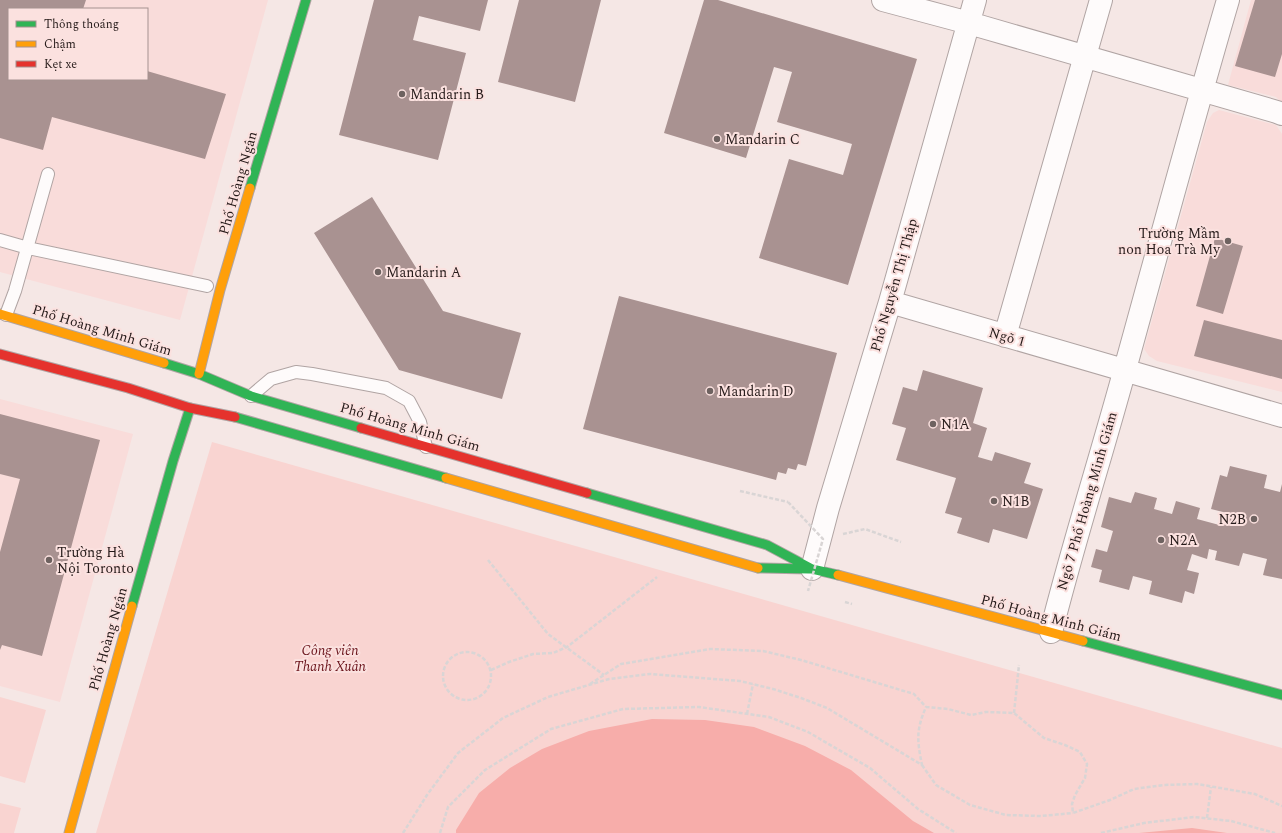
<svg xmlns="http://www.w3.org/2000/svg" width="1282" height="833" viewBox="0 0 1282 833" font-family="Spectral,serif">
	<style>
		.built { fill: #f9dcda; fill-rule: evenodd }
		.green { fill: #f9d4d1 }
		.water { fill: #f7adaa }
		.building { fill: #a99291 }
		.lines { fill: none; stroke-linecap: round; stroke-linejoin: round }
		.lane-casing { stroke: #b0a4a3; stroke-width: 14 }
		.street-casing { stroke: #b0a4a3; stroke-width: 24 }
		.fast-casing { stroke: #b0a4a3; stroke-width: 11 }
		.slow-casing { stroke: #b0a4a3; stroke-width: 11 }
		.jam-casing { stroke: #b0a4a3; stroke-width: 11 }
		.path { stroke: #d9d5d5; stroke-width: 2.5; stroke-dasharray: 4 2; stroke-linecap: butt }
		.lane { stroke: #fefbfb; stroke-width: 12 }
		.street { stroke: #fefbfb; stroke-width: 22 }
		.fast { stroke: #30b455; stroke-width: 9 }
		.slow { stroke: #ff9f0a; stroke-width: 9 }
		.jam { stroke: #e5322d; stroke-width: 9 }
		.path-bridge { stroke: #d9d5d5; stroke-width: 2.5; stroke-dasharray: 4 2; stroke-linecap: butt }
		.poi-dot { fill: #6e6260; stroke: #fbe1df; stroke-width: 1.5 }
		.labels { text-anchor: middle; dominant-baseline: central; stroke-width: 4; stroke-linejoin: round; paint-order: stroke }
		.poi-label { font-size: 14px; fill: #251a19; stroke: #fbe1df; text-anchor: start }
		.street-label { font-size: 14px; fill: #251a19; stroke: #fbe1df }
		.park-label { font-size: 14px; font-style: italic; fill: #6a131a; stroke: #fbe1df }
	</style>
	<rect width="100%" height="100%" fill="#f5e7e5"/>
	<path class="built" d="M0,0h268l-88,320 -180,-48zM9,9h138v70h-138z
		M1251,0h31v103l-6,-6 -48,-12z
		M1219,110l57,15 6,9v258l-125,-31 -8,-5 -5,-7 63,-227 6,-9z
		M0,399l133,35 -73,268 -60,-16z"/>
	<path class="green" d="M212,442l1070,306v85h-1186z
		M0,697l46,13 -21,73 -25,-7z
		M0,803l21,5 -7,25h-14z"/>
	<path class="water" d="M652,719l53,1 49,7 51,19 46,24 62,51 21,12h-478v-3l23,-37 31,-25 32,-19 47,-18z
		M1192,828l35,5h-88z"/>
	<path class="building" d="M0,0h86l-3,9h-74v70h138v-8l79,23 -21,65 -153,-42 -9,33 -43,-12z
		M374,0h114l-8,31 -61,-15 -6,24 53,13 -28,107 -99,-25z
		M519,0h82l-26,102 -77,-20z
		M704,0h14l199,59 -69,226 -89,-27 30,-99 54,16 9,-31 -75,-22 15,-50 -18,-5 -28,91 -82,-25z
		M1255,0h27v54l-7,23 -40,-11z
		M372,197l71,114 78,22 -19,66 -103,-29 -85,-137z
		M1215,238l28,8 -20,68 -27,-8z
		M619,296l218,57 -31,113 -8,-2 -2,6 -8,-2 -2,6 -8,-2 -2,8 -193,-51z
		M1204,320l78,20v39l-88,-23z
		M923,370l60,18 -10,35 14,5 -9,29 14,4 3,-9 36,11 -7,20 19,6 -16,50 -34,-10 -4,14 -32,-10 5,-15 -17,-5 11,-35 -60,-18 10,-32 -14,-4 11,-37 14,4z
		M0,414l100,26 -58,216 -40,-11 -2,5v-98l20,-73 -20,-5z
		M1230,466l37,9 -3,13 16,4 2,-8v95l-19,-4 4,-16 -24,-6 -4,13 -24,-6 2,-9 -8,-2 -2,10 -15,-5 -5,16 12,3 -5,21 -9,-3 -3,12 -33,-9 3,-13 -19,-5 -4,14 -30,-8 3,-12 -11,-3 5,-18 11,3 6,-21 -12,-4 8,-30 22,6 4,-11 22,6 -3,11 18,5 4,-13 24,7 -3,11 26,7 4,-13 -16,-4 9,-34 7,2z"/>
	<g class="lines">
		<g class="lane-casing">
			<path id="lane" d="M0,240l28,8 179,38
				M6,315l9,-24 33,-117
				M251,396l20,-17 25,-7 16,2 74,14 23,13 11,21 6,25"/>
		</g>
		<g class="street-casing">
			<path id="street" d="M883,0l86,23 308,89 5,2
				M890,302l392,114
				M1005,336l96,-336
				M812,569l16,-61 62,-206 85,-302
				M1051,632c22,-88 50,-175 74,-263 34,-123 67,-246 103,-369"/>
		</g>
		<g class="fast-casing">
			<path id="fast" d="M250,188l56,-188
				M164,363l35,11 52,22 110,32
				M235,417l211,61
				M587,493l180,52 45,24 26,6
				M758,568l51,1
				M132,606l41,-145 17,-53
				M1083,641l199,54"/>
		</g>
		<g class="slow-casing">
			<path id="slow" d="M0,314l164,49
				M199,374l21,-84 30,-102
				M446,478l312,90
				M838,575l245,66
				M69,833l63,-227"/>
		</g>
		<g class="jam-casing">
			<path id="jam" d="M0,354l128,34 62,20 45,9
				M361,428l226,65"/>
		</g>
		<path class="path" d="M740,491l48,11
			M843,534l22,-5 36,13
			M488,560l60,74 56,41
			M845,602l7,2
			M443 676a24 24 0 1 1 48 0a24 24 0 1 1-48 0Z
			M491,670l18,-8 24,-8 20,-1 14,-6 90,-70
			M590,684l31,-20 89,-15 53,2 38,9 113,34 12,13
			M1014,713l5,-48
			M747,714l6,-30
			M922,765l14,20 34,20 36,10 35,1 32,-3
			M1207,818l4,-31
			M403,833l24,-38 31,-42 45,-35 45,-21 61,-18 41,-5 90,7 33,8 28,9 26,10 95,57c-5,-25 -6,-35 4,-58l22,2 23,6 15,-3 28,1 30,25 21,7 15,7 7,12 -2,14 -10,17 -3,9 1,9 37,-13 24,-11 30,-4 33,-1 58,10 27,12
			M440,833l8,-26 37,-37 66,-41 72,-20 76,-2 70,10 39,15 62,36 48,41 38,24
			M1101,833l43,-10 50,-6 37,4 44,12"/>
		<use href="#lane" class="lane"/>
		<use href="#street" class="street"/>
		<use href="#fast" class="fast"/>
		<use href="#slow" class="slow"/>
		<use href="#jam" class="jam"/>
		<path class="path-bridge" d="M788,502l35,37 -15,52"/>
	</g>
	<g class="poi-dot">
		<circle cx="402" cy="94" r="4"/>
		<circle cx="717" cy="139" r="4"/>
		<circle cx="1228" cy="241" r="4"/>
		<circle cx="378" cy="272" r="4"/>
		<circle cx="710" cy="391" r="4"/>
		<circle cx="933" cy="424" r="4"/>
		<circle cx="994" cy="501" r="4"/>
		<circle cx="1254" cy="519" r="4"/>
		<circle cx="1161" cy="540" r="4"/>
		<circle cx="49" cy="560" r="4"/>
	</g>
	<g class="labels">
		<g class="poi-label">
			<text x="410" y="94">Mandarin B</text>
			<text x="725" y="139">Mandarin C</text>
			<text x="1220" y="233" text-anchor="end">Trường Mầm<tspan x="1220" dy="16">non Hoa Trà My</tspan></text>
			<text x="386" y="272">Mandarin A</text>
			<text x="718" y="391">Mandarin D</text>
			<text x="941" y="424">N1A</text>
			<text x="1002" y="501">N1B</text>
			<text x="1246" y="519" text-anchor="end">N2B</text>
			<text x="1169" y="540">N2A</text>
			<text x="57" y="552">Trường Hà<tspan x="57" dy="16">Nội Toronto</tspan></text>
		</g>
		<g class="street-label">
			<text transform="translate(238 183) rotate(-74)">Phố Hoàng Ngân</text>
			<text transform="translate(894 285) rotate(-74)">Phố Nguyễn Thị Thập</text>
			<text transform="translate(102 330) rotate(17)">Phố Hoàng Minh Giám</text>
			<text transform="translate(1007 337) rotate(16)">Ngõ 1</text>
			<text transform="translate(410 427) rotate(16)">Phố Hoàng Minh Giám</text>
			<text transform="translate(1087 501) rotate(-74)">Ngõ 7 Phố Hoàng Minh Giám</text>
			<text transform="translate(1051 618) rotate(15)">Phố Hoàng Minh Giám</text>
			<text transform="translate(108 639) rotate(-74)">Phố Hoàng Ngân</text>
		</g>
		<g class="park-label">
			<text x="330" y="650">Công viên<tspan x="330" dy="16">Thanh Xuân</tspan></text>
		</g>
	</g>
	<rect x="8" y="8" width="140" height="72" fill="#fbe1df" stroke="#a59190"/>
	<rect x="16" y="21" width="20" height="6" fill="#30b455" stroke="#a59190"/>
	<text x="44" y="28" font-size="12" fill="#251a19">Thông thoáng</text>
	<rect x="16" y="41" width="20" height="6" fill="#ff9f0a" stroke="#a59190"/>
	<text x="44" y="48" font-size="12" fill="#251a19">Chậm</text>
	<rect x="16" y="61" width="20" height="6" fill="#e5322d" stroke="#a59190"/>
	<text x="44" y="68" font-size="12" fill="#251a19">Kẹt xe</text>
</svg>
